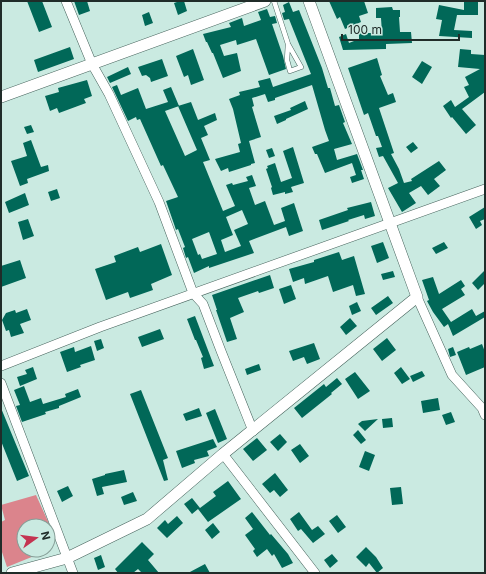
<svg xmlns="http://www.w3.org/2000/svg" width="486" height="574" viewBox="0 0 486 574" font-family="Inter,sans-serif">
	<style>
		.forest { fill: #db848c }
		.building { fill: #016858; fill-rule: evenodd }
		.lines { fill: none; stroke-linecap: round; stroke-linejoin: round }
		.service-casing { stroke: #46635c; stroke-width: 5.5 }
		.minor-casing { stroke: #46635c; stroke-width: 10 }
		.tertiary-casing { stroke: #46635c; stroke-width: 12 }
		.service { stroke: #fff; stroke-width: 4.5 }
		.minor { stroke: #fff; stroke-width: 9 }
		.tertiary { stroke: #fff; stroke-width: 11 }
	</style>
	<rect width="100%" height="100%" fill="#caeae1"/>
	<path class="forest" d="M36,495l15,33 -3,2v-4h-24v24h20v2l-37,15 -6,-18v-27l4,-2 -4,-15z"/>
	<path class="building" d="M27,1h15l10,26 -13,5z
		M74,1h13l3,10 -11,4z
		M180,1h4l3,10 -9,4 -4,-12z
		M329,1h35l4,12 -9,3 2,6 -16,7 -5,-12 -3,2z
		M464,1h14v14h-21l-3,15 18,1v7l-33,-2 3,-16 -6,-1 3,-14 25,5z
		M289,2l4,10 6,-2 23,58 6,20h2l5,18 4,-1 6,17 -2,1 9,21 -18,5 3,11 20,-6 6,16h-2l3,9 -12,4 -2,-6 6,-2 -4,-12 -27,10 -8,-19h-2l-3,-7 17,-6 -4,-11 -13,-45 -37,13v2l-7,2 -3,-8 -13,4 2,8 -2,1 9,30 -12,4 6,22 -4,1v1l-22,7 -1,-4 -7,3 -6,-12 25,-7 -2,-8 3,-1 -8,-34 -4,-10 11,-4 -1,-3 21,-5 -2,-6 12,-3 3,9 38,-13 -22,-55 -5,1 -2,-7 3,-1 -2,-7z
		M392,7l1,3h7v7h-1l1,15h11l1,11 -26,1v5l-43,1 -4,-13 7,-3 3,9 10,-4v-6h23l-1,-15h-5v-10z
		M267,9l3,8 5,-1 2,7 -5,1 11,32 3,13 -17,6 -13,-36 -19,6 -1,-5 -16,5 4,11 13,-3 4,18 -18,7 -10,-25h-1l-5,-11h-1l-3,-8 28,-7 -2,-4 13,-5 2,8 17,-6 -3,-8z
		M149,12l4,11 -8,3 -3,-11z
		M70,47l4,12 -36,13 -4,-12z
		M193,49l11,31 -13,5 -3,-10 -4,2 -8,-21z
		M460,49l11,1v4l14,1v37l-23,17 14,16 -10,9 -14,-17 -1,1 -8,-12 8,-6 4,7 14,-10 -5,-10 5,-2 -4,-8 15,-8 -22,-2z
		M377,58l5,17 -2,1 8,19 5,-2 3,9 -17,6 15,45 -3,1 8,15 5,14 8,-2 -1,-2 28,-18 7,9 -12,9 6,7 -12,9 -7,-9 -12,7 7,10 -14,9 -14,-24 10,-5 -15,-27 -4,1 -3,-9 6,-1 -4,-11h-2l-8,-23 -4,2 -16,-47z
		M162,59l6,17 -17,6 -1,-4 -4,-3 -4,1 -4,-9z
		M422,61l10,6 -10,17 -10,-7z
		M128,67l3,7 -21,9 -3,-6z
		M87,80l5,16 -8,3 2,4 -27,10 -2,-5 -7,3 -5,-15 14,-4 -1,-4z
		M117,85l4,10 17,-7 8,21 22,-7 -5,-12 8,-3 8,19 -14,5 20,45 12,-6 -19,-44 13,-4 7,18 17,-7 2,7 -13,6 4,9 -7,3 9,22 -7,2 20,49 12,-5 -9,-21 6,-2 1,2 15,-4 -2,-4 6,-2 4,11 -7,2 6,17 10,-4 9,24 11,-4 -4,-13 13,-5 9,28 -14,5 -3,-9 -37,14 5,12 -45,15v-2l-15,7 -6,-16 -2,1 -3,-10 2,-1 -7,-18 -2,1 -2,-6 -8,-23 12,-4 -15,-32 -2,1 -21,-47 -3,1 -1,-3 -8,4 -16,-34zM242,210l6,14 -14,6 7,16 -16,6 -4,-12 12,-5 -7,-18zM209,232l8,22 -15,5 -2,-5 -2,1 -6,-16z
		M305,101l3,8 -22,10v1l-9,4 -3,-8 17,-6 -1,-2z
		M31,125l3,7 -7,2 -3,-7z
		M31,140l10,27 7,-2 1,6 -22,8 1,4 -8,3 -9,-25 16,-5 -4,-13z
		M413,142l5,6 -7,5 -5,-6z
		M293,147l11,36 -13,4 2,5 -8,2v-2l-12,3 -2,-7 1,-1 -6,-18 2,-1 -1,-2 8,-3 6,19 11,-4 -9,-27z
		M272,148l3,8 -6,2 -3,-8z
		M57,189l3,9 -9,3 -3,-9z
		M25,193l4,12 -20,8 -4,-11z
		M371,202l4,14 -10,3 -1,-4 -16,5 1,1 -27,9 -3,-10 29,-10 -1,-2z
		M485,207v12l-5,2 2,4 -6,4 -7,-12z
		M28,219l6,17 -11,4 -5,-18z
		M383,242l6,16 -12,5 -6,-17z
		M444,242l4,6 -12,6 -4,-6z
		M161,244l11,31 -21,9 2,6 -23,8 -2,-6 -22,8 -11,-31 21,-7 -2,-6 24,-9 2,5z
		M339,252l3,8 12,-4 11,38 -9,2 -3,-11 -20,7 -5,-16 -23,8 -1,-6 -11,4 -4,-13 25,-7v-2z
		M20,260l6,18 -25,9v-21z
		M485,270v13l-7,7 -6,-7z
		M393,271l2,6 -12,3 -2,-6z
		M270,275l4,13 -15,5 -1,-2 -20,7 6,14 -14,6 7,21 -10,3 -11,-32h1l-5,-15z
		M433,277l6,17 22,-14 4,6 -4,3 4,6 -23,14 9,13 21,-13 4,7 9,-5v6l-32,19 -5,-12 -4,3 -11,-15 -6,-11 2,-1 -7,-20z
		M291,285l5,14 -12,5 -5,-15z
		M388,296l5,7 -17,12 -5,-7z
		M357,302l4,9 -9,4 -3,-9z
		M27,309l4,11 -11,4 4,9 -13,4 -2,-7 -3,1 -4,-11 4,-7 9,-3 1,3z
		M195,316l19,50 -10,3 -3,-11 2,-1 -7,-17h-1l-8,-21z
		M350,318l7,8 -11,9 -6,-8z
		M160,329l4,10 -22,8 -4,-10z
		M387,338l9,12 -14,11 -9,-12z
		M101,339l3,9 -7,3 -3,-10z
		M314,343l6,16 -13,5 -3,-7 -11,4 -4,-10z
		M482,344l3,8v15l-19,8 -9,-23 12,-5 1,2z
		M91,346l4,14 -15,5 1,2 -14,5 -7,-20 14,-5 1,5z
		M453,347l3,8 -6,2 -2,-8z
		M259,364l2,6 -14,5 -2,-6z
		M33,367l4,12 -17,7 -3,-9 10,-3 -2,-4z
		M401,367l9,12 -8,5 -8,-11z
		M422,371l3,5 -12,6 -3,-6z
		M355,372l15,19 -12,8 -13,-20z
		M337,378l5,6 -11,9 1,1 -30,24 -8,-10 30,-24 2,3z
		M24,386l6,16 11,-4 2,6 23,-7 -1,-3 13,-5 3,8 -22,9v2l-14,4 1,2 -24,8 -6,-16 4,-1 -6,-15z
		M141,390l27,68 -5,2 5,20 -4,1 -34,-87z
		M438,398l2,12 -17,3 -2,-12z
		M1,408l28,68 -12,5 -16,-40z
		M199,408l3,8 -16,5 -3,-7z
		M215,409l12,30 -9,4 -12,-30z
		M451,412l4,10 -9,3 -4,-10z
		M392,418l1,9 -10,1 -1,-9z
		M378,419l-13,12 -7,-7 4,-3z
		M358,430l8,10 -5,4 -8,-9z
		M280,434l7,8 -9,9 -8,-9z
		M257,438l10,12 -14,11 -10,-12z
		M213,439l4,8 -10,4 2,5 -15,4 1,3 -13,5 -6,-17z
		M300,444l9,12 -9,7 -9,-13z
		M365,451l10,4 -6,16 -10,-4z
		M124,470l3,12 -25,5 2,7 -7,2 -5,-17 13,-4v-1z
		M275,473l13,17 -8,7 -6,-7 -4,3 -8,-9z
		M228,481l13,18 -33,23 -10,-13 -6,5 -8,-10 8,-6 8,10 16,-12 -3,-4z
		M68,486l5,10 -11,6 -5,-11z
		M401,487l2,17 -11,1 -2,-17z
		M133,492l4,9 -13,4 -3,-8z
		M252,512l18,23 1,-1 17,20 5,9 -11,5 -8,-14 -2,2 -5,-7 -10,8 -4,-6 2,-2 -10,-14 8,-6 -8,-11z
		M299,512l13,18 6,-4 7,8 -12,9 -12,-14 -3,2 -8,-12z
		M337,515l9,12 -8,6 -9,-12z
		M177,516l6,7 -16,15 -10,-10 8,-8 3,4z
		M213,523l7,9 -8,7 -7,-9z
		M142,542l12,12 -6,6 11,13h-17l-4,-4 -5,4h-15l-3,-4z
		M366,547l10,10 7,11 -6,5 -8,-10 -3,4 -10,-10z
		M332,554l6,7 -8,7 -6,-8z
		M101,555l4,12 -7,3 -4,-12z
		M205,564l5,9h-22z"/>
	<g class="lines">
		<g class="service-casing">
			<path id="service" d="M274,1l14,43 13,23 -11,4 -3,-11 1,-16"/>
		</g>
		<g class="minor-casing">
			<path id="minor" d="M66,1l26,63 17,30 50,108 34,91 10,11 18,47 32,80
				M417,297l35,78 30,33 3,7
				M1,366l99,-39 385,-138
				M1,383l72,190
				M223,454l92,119"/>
		</g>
		<g class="tertiary-casing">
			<path id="tertiary" d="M1,97l264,-96
				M12,573l55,-15 80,-39 76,-65 194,-157 -108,-296"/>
		</g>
		<use href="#service" class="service"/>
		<use href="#minor" class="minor"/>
		<use href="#tertiary" class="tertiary"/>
	</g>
	<rect width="486" height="574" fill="none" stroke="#202c29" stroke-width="4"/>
	<g transform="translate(36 538) rotate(76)"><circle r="19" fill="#caeae1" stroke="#869e97"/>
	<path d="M0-3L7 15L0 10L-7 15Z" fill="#c43451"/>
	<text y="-6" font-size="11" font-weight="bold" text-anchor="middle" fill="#202c29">N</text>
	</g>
	<path d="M342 34v6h117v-6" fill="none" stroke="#202c29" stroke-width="2"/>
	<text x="348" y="34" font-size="12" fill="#202c29" stroke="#caeae1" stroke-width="3" paint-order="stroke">100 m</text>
</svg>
